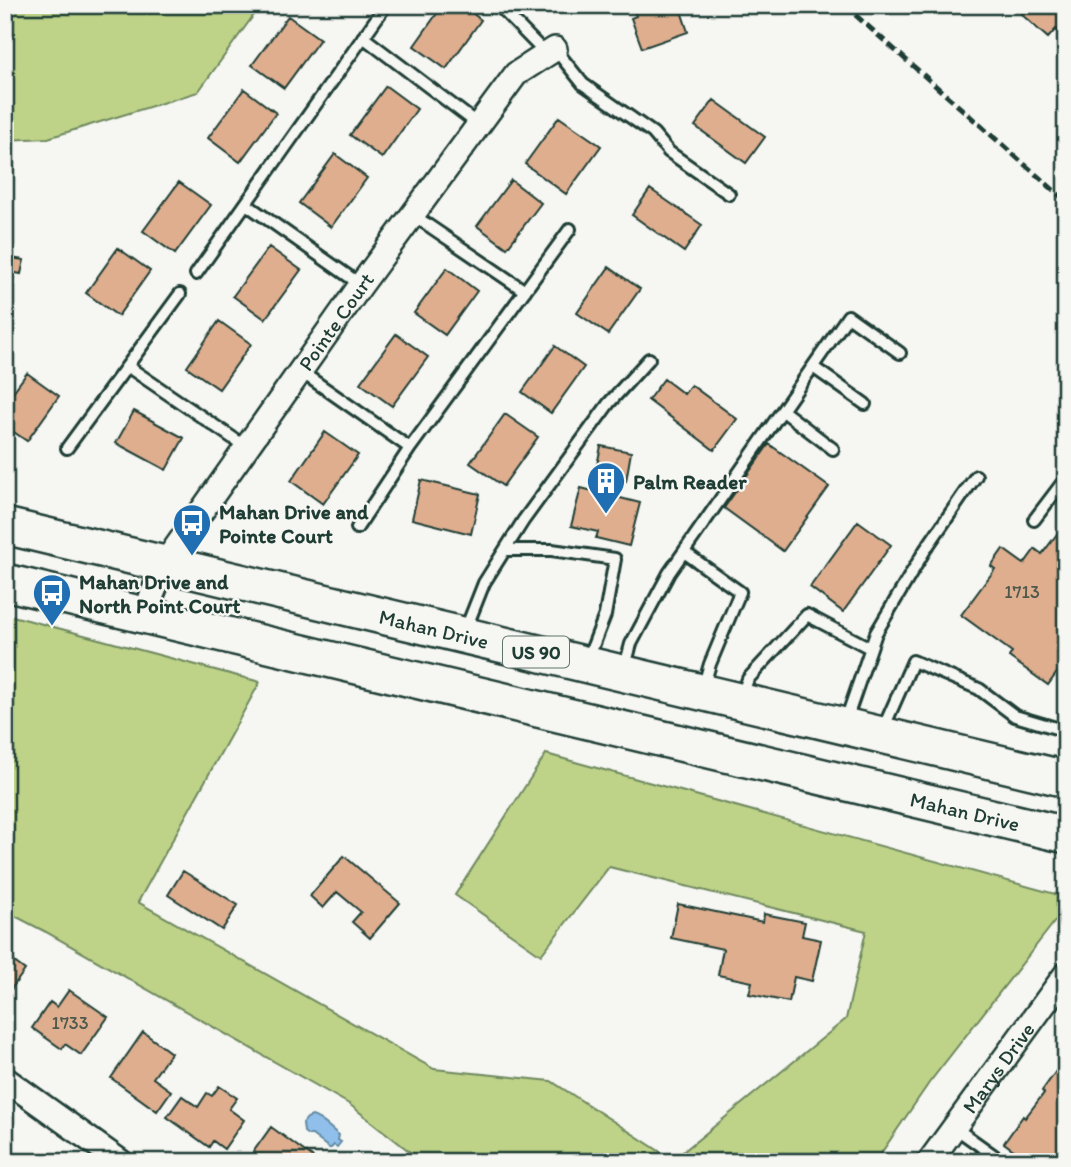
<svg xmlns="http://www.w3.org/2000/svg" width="1071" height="1167" viewBox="0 0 1071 1167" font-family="Itim,sans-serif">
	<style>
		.green { fill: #bed388; stroke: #6e885e; stroke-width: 2 }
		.water { fill: #90bfeb; stroke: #638ba2; stroke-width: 2 }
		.building { fill: #deae8f; stroke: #1f3d34; stroke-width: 2 }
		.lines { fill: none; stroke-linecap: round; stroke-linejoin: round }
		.service-casing { stroke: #1f3d34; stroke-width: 16 }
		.minor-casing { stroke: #1f3d34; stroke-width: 28 }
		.primary-casing { stroke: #1f3d34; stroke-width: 40 }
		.service { stroke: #f6f6f2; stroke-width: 10 }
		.minor { stroke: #f6f6f2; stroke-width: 23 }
		.primary { stroke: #f6f6f2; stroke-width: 35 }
		.rail { stroke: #1f3d34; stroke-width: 5; stroke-dasharray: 10 5; stroke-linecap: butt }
		.labels { text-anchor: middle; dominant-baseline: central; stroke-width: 5; stroke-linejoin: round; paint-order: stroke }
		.number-label { font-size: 18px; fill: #4f594b }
		.shield { fill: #f6f6f2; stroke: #60746d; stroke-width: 2 }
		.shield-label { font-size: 19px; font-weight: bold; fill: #1f3d34 }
		.street-label { font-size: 21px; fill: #1f3d34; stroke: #f6f6f2 }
		.poi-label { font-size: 21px; font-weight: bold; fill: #1f3d34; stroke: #f6f6f2; text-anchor: start }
	</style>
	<rect width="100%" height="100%" fill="#f6f6f2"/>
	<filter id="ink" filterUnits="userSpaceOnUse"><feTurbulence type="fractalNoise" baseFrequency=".0143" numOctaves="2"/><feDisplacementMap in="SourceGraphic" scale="14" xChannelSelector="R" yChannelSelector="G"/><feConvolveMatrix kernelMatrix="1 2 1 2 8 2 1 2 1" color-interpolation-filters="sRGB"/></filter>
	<g filter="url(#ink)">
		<path class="green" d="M5,5h256l-63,87 -150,46 -43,2z
			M5,614l255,68 -122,220 296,167 117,12 122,79 173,-141 20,-88 -257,-64 -68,88 -86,-60 91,-141 520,143v10l-137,176 -54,79h-452l-74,-58 -303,-172 -41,-21z"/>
		<path class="water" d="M312,1116c9,2 19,13 27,19l-1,5 3,2 -4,5 -3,-2 -3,3h-2l-17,-13h-4l-4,-3 -1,-9 4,-5z"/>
		<path class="building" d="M443,5h19l19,15 -35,49 -32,-23z
			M632,5h47l9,27 -46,16 -11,-30 5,-2z
			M1029,5h37l-1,33 -9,-9 -8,9 -27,-24z
			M288,16l32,23 -36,49 -32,-23z
			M386,86l31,23 -35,49 -32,-23z
			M244,89l32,24 -36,49 -32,-24z
			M714,100l51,37 -19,26 -51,-37z
			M559,117l42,29 -35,48 -41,-30z
			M335,154l32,24 -36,49 -32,-24z
			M511,180l30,23 -34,45 -30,-22z
			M179,182l32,23 -36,49 -32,-23z
			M650,189l52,36 -18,27 -52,-37z
			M269,247l32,23 -36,49 -32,-23z
			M118,248l32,23 -32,45 -32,-23z
			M5,257l19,3 -3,14 -16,-3z
			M609,267l31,22 -32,45 -31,-21z
			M447,268l30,23 -32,44 -31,-22z
			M219,321l32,23 -32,45 -32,-22z
			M396,334l32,23 -36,49 -32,-23z
			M555,346l29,21 -33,46 -29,-21z
			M27,373l32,23 -32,45 -22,-15v-23z
			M664,379l20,15 7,-9 46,34 -23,31 -66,-50z
			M134,411l50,27 -18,32 -50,-27z
			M505,414l33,23 -35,49 -33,-23z
			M325,432l33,23 -35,49 -32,-23z
			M769,444l60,43 -46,64 -59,-43z
			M601,446l30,6 -5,29 -31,-6z
			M421,480l59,14 -9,40 -59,-15z
			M581,488l59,15 -11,43 -33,-8 2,-6 -27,-6z
			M858,521l33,24 -48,67 -33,-25z
			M1066,522v138l-18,25 -39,-28 3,-5 -51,-37 34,-46 -4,-3 12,-17 21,15 11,-15 7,5z
			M344,856l56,47 -30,35 -18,-16 9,-10 -24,-20 -14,16 -13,-12z
			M183,871l55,34 -16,25 -54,-35z
			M678,904l85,18 1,-8 41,8 -3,14 19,4 -9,41 -18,-4 -5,25 -40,-8 3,-12 -34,-7 5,-26 -52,-11z
			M5,955l20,15 -19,26h-1z
			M69,990l39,27 -27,38 -16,-11 -3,5 -30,-21 18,-26 7,5z
			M143,1032l28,21 -18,25 18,13 -14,20 -46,-33z
			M1061,1064l5,3v95h-36l-26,-19 19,-27 2,2 19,-25 -2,-2z
			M219,1086l18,12 -8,11 15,11 -20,29 -11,-8 -4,6 -42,-30 15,-21 16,11 9,-14 5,3z
			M271,1127l48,35h-73z"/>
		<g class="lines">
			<g class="service-casing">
				<path id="service" d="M498,5l49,50
					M363,37l116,88
					M555,49l28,35 70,49 16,19 60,42
					M246,204l115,81
					M413,215l112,76
					M196,274l190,-269
					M127,366l119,81
					M813,367l52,37
					M300,371l110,77
					M783,411l50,38
					M67,448l113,-154
					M1034,520l32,-42
					M357,528l53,-80 160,-219
					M505,550h47l63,9 -10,56 -17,44
					M684,552l56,40 -30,72 -7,24
					M465,631l19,-48 39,-62 86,-118 40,-44
					M624,670l7,-26 38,-71 179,-257 52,37
					M742,695l6,-16 59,-64 63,33
					M845,723l31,-90 49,-83 51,-74
					M883,729l30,-68 66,28 36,27 51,15
					M954,1127l49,35"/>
			</g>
			<g class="minor-casing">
				<g id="minor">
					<path id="s1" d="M144,615l21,-52 196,-278 155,-211 39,-25"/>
					<path d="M5,1079l116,83"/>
					<path id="s2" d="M929,1162l137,-188"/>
				</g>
			</g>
			<g class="primary-casing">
				<g id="primary">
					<path id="s3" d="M5,526l1061,253"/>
					<path id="s4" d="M5,582l1061,253"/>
				</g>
			</g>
			<use href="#service" class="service"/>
			<use href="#minor" class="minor"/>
			<use href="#primary" class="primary"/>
			<path class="rail" d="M844,5l222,196"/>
		</g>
	</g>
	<defs>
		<g id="building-pin" transform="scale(2.0125)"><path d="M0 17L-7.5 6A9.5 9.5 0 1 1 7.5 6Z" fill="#1f6fb2" stroke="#f6f6f2"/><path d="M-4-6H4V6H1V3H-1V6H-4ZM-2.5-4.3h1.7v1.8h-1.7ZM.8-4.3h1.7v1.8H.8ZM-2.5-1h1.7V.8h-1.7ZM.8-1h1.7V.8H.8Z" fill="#fff"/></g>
		<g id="bus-pin" transform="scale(2.0125)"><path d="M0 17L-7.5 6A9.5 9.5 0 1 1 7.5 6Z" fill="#1f6fb2" stroke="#f6f6f2"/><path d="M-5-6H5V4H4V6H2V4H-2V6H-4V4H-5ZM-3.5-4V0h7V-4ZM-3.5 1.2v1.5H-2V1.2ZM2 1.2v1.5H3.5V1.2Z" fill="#fff"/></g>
	</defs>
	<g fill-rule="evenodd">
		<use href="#building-pin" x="606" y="481"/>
		<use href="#bus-pin" x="192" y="523"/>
		<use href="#bus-pin" x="52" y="593"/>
	</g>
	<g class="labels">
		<g class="number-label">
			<text x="1022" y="592">1713</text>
			<text x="70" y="1023">1733</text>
		</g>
		<rect class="shield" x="503" y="636.5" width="66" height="31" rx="5"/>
		<g class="shield-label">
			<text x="536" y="652">US 90</text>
		</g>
		<g class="street-label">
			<text stroke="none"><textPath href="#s1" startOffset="352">Pointe Court</textPath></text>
			<text stroke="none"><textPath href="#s3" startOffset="441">Mahan Drive</textPath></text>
			<text stroke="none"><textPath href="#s4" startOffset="987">Mahan Drive</textPath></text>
			<text stroke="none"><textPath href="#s2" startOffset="117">Marys Drive</textPath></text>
		</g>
		<g class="poi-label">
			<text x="633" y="481">Palm Reader</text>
			<text x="219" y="511">Mahan Drive and<tspan x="219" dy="24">Pointe Court</tspan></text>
			<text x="79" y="581">Mahan Drive and<tspan x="79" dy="24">North Point Court</tspan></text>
		</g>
	</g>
	<rect width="1071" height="1167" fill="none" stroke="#f6f6f2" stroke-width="28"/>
	<rect x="14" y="14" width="1043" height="1139" fill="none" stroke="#1f3d34" stroke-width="2.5" filter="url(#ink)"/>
</svg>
